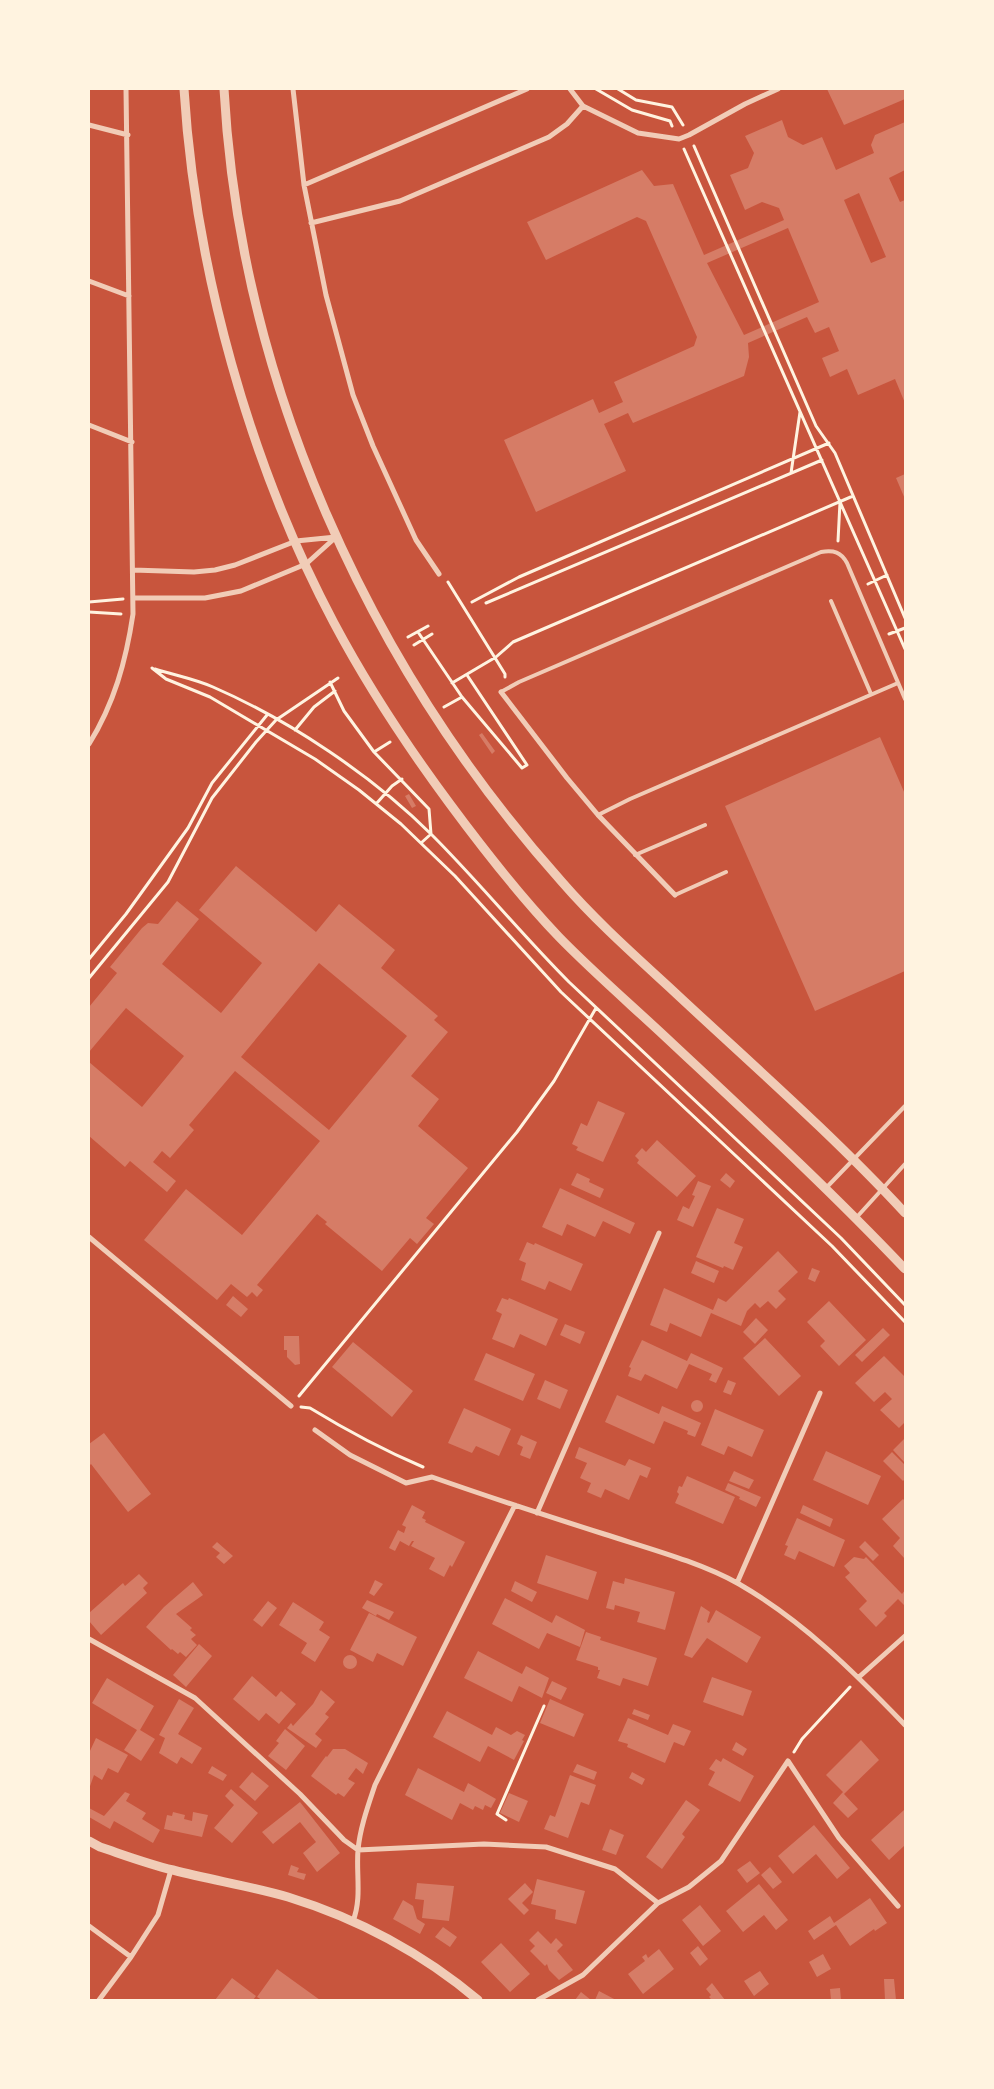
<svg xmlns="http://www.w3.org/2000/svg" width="994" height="2089" viewBox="0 0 994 2089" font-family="'Fira Sans Condensed',sans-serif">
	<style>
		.building { fill: #d67c66; fill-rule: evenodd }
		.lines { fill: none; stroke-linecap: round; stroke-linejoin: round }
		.path { stroke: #fff3e0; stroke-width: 3 }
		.service { stroke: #f1ccb7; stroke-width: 4 }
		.minor { stroke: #f1ccb7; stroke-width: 5 }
		.tertiary { stroke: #f1ccb7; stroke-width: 9 }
	</style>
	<rect width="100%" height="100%" fill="#c8553d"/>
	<path class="building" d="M827,89h78v10l-61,26z
		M782,120l6,17 15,8 19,-8 14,33 38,-17 -3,-8 4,-10 30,-13v48l-16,8 11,24 5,-2v203l-10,-24 -37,16 -11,-26 -17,8 -8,-19 17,-7 -10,-24 -14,6 -8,-16 -59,26 1,14 -5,19 -111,47 -5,-10 -24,11 22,47 -90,41 -32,-72 89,-41 6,14 24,-11 -9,-20 80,-36 3,-9 -51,-116 -9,-4 -91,43 -19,-38 115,-52 12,16 19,-2 31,71 80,-35 -5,-12 -17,-6 -17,8 -15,-35 18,-7 6,-15 -9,-17zM859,193l27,64 -15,6 -27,-63zM788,228l31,74 -75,33 -37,-72z
		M905,474v25l-9,-21z
		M482,733l13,18 -3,3 -13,-19z
		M880,737l25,57v177l-90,40 -90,-205z
		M409,794l7,12 -4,2 -7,-12z
		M236,866l80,66 23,-28 56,46 -14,18 57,48 -4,4 14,12 -37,44 28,23 -21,27 50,42 -42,50 8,6 -17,20 -7,-6 -28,33 -57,-47 2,-2 -10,-8 -60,71 6,5 -6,7 -5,-5 -5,5 -16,-13 -14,16 -73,-60 42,-51 56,46 78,-94 -85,-70 -46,54 5,5 -24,28 -8,-7 -9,11 23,19 -9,11 -37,-31 -5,6 -36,-31v-74l53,45 42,-51 -58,-48 -37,44v-45l28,-34 -7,-6 32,-39 6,-5 10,1 19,-23 22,18 -37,45 59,49 41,-50 -63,-53zM319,963l88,73 -78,94 -88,-73z
		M598,1101l27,12 -22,49 -27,-12 2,-3 -6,-3 9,-21 6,3z
		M657,1140l39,36 -19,21 -40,-34 2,-3 -4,-4 7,-8 4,4z
		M577,1173l13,6 -1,3 15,7 -4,9 -29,-13z
		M726,1173l9,8 -5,7 -10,-8z
		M698,1181l13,5 -18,41 -16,-7 6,-14 6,3 6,-13 -3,-1z
		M560,1188l75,35 -5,11 -27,-13 -8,16 -28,-13 -5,12 -20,-9z
		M717,1208l27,11 -10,24 9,4 -10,23 -9,-4 -1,2 -27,-11z
		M527,1242l7,3 1,-2 48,21 -12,27 -22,-10 -4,9 -24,-10 5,-17 -7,-3z
		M778,1251l20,21 -20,19 8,8 -10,10 -8,-8 -8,7 -5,-5 -8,8 -6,15 -30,-13 -10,24 -31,-14 -3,9 -17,-7 14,-37 49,22 5,-12 8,4z
		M696,1261l23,10 -5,12 -23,-10z
		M812,1268l8,3 -5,11 -7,-3z
		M233,1296l15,13 -7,8 -15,-12z
		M502,1298l6,2 1,-2 49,21 -12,27 -26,-12 -6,14 -22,-9 10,-25 -6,-3z
		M829,1301l37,39 -27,26 -19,-20 5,-5 -18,-19z
		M756,1318l12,12 -13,14 -12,-12z
		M565,1324l20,8 -5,12 -20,-9z
		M883,1328l7,7 -28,27 -7,-7z
		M284,1336h15l1,28 -5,1 -8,-8v-7h-3z
		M765,1338l36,38 -22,20 -36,-38z
		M642,1340l45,21 4,-8 32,15 -7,15 -7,-3 3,-6 -23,-10 -12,25 -32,-15 -4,7 -13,-5 3,-8 -2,-1z
		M353,1342l60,49 -21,26 -60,-50z
		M486,1353l49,21 -12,27 -49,-21z
		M884,1356l21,21v45l-6,6 -19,-18 12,-11 -7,-7 -11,10 -19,-19z
		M545,1380l23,10 -8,19 -23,-10z
		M728,1380l8,3 -5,12 -8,-3z
		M617,1395l42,19 3,-8 39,17 -6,14 -8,-3 1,-3 -24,-10 -10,23 -49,-22z
		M691 1406a6 6 0 1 1 12 0a6 6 0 1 1-12 0Z
		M464,1408l47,21 -12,27 -23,-10 -4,7 -24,-10z
		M715,1409l49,21 -12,27 -24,-11 -4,9 -23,-10z
		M104,1433l47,61 -23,18 -37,-48 -2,2v-22z
		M521,1435l16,7 -7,17 -10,-4 3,-8 -6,-3z
		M905,1438v25l-12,-13z
		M579,1447l46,19 4,-7 22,9 -4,10 -7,-3 -11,25 -24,-11 -4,9 -14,-6 4,-9 -11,-5 7,-15 -12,-5z
		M826,1451l55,25 -13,29 -55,-25z
		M892,1452l13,13v14l-2,2 -20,-20z
		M734,1471l20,9 -5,9 -20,-8z
		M687,1476l48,21 -12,27 -48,-21 4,-9 -2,-2 2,-6 3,1z
		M728,1483l33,14 -5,10 -17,-8 1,-2 -15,-7z
		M903,1499l2,2v58l-12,-13 7,-8 -18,-19z
		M412,1505l13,7 -3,6 4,2 -1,2 40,20 -13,25 -2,-2 -6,12 -15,-8 6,-11 -24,-12 3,-5h-2l-3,5 -9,-5 -5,10 -6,-3 9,-18 6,3 2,-6 -4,-2z
		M803,1505l30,14 -3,8 -30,-14z
		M797,1518l48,22 -11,27 -35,-16 -4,9 -11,-5 4,-9 -3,-1z
		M865,1541l14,14 -6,6 -14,-14z
		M217,1542l16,14 -9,8 -8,-7 4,-4 -8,-6z
		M546,1555l51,17 -9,28 -51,-17z
		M854,1557l10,2 2,-2 36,37 3,-4v16l-7,-7 -14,14 3,3 -11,11 -17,-18 8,-8 -22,-24 5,-4 -6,-7z
		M139,1574l9,9 -5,5 4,5 -46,42 -12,-14v-8l34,-30 2,3z
		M625,1578l50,14 -10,38 -28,-8 3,-10 -25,-7 -1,5 -8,-2 7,-27 11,3z
		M375,1580l8,4 -9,12 -5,-3z
		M515,1581l22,11 -5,10 -21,-11z
		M193,1582l10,13 -27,19 16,14 -2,2 6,5 -5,4 6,6 -11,12 -6,-5 -2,2 -6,-5 -1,1 -25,-23 18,-20z
		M505,1598l47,25 4,-8 29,15 -5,17 -33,-14 -8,16 -47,-25z
		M367,1600l27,12 -5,8 -12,-6 -1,2 -14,-8z
		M268,1601l9,7 -15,19 -9,-7z
		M293,1602l31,20 -5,8 11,7 -15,25 -14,-9 6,-10 -28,-18z
		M701,1606l9,6 -3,10 2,1 7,-13 45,27 -14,26 -40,-25 -15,20 -8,-3z
		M369,1613l48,24 -14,29 -26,-13 -4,9 -23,-12z
		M586,1632l15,5 -1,3 57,18 -9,28 -25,-8 -3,8 -23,-8 3,-8h-2v-3l-22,-7z
		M199,1644l13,12 -26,31 -13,-12z
		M478,1651l44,23 4,-8 23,12 -7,20 -23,-12 -7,16 -48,-24z
		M343 1662a7 7 0 1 1 14 0a7 7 0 1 1-14 0Z
		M252,1676l24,21 5,-6 15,13 -17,20 -13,-11 -7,8 -26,-22z
		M712,1677l40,14 -9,25 -40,-14z
		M107,1678l47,28 -14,24 15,9 -14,22 -17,-11 13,-20 -45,-27z
		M552,1681l15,7 -6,12 -15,-7z
		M321,1690l14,12 -10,12 4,3 -14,17 7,6 -6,8 -29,-20 4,-5 2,3 20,-22z
		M179,1699l15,9 -16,26 24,14 -10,16 -11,-7 -4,7 -18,-11 6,-15 -6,-3z
		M550,1699l34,15 -10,23 -34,-14z
		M634,1709l16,6 -2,5 -16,-6z
		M447,1711l45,24 4,-8 15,8 6,-4 8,4 -3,5 2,1 -10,19 -26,-14 -8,16 -47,-25z
		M628,1718l40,17 5,-11 18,7 -7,15 -10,-4 -9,21 -38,-16 1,-3 -10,-3z
		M285,1729l20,17 -19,24 -18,-14 11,-13 -3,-2z
		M96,1738l32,17 -10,18 -10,-5 -6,12 -8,-5 -5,14v-36z
		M861,1740l18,20 -35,34 14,15 -10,9 -15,-15 10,-11 -17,-17z
		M736,1742l11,7 -4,7 -11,-6z
		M333,1749h12l23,14 -5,11 -7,-6 -8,11 7,4 -11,14 -6,-4 -2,2 -25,-19 15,-20 1,1z
		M723,1758l31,18 -14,26 -32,-17 7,-13 -6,-3 7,-10 5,3z
		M577,1764l20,8 -3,8 -21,-8z
		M212,1766l15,9 -4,6 -15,-8z
		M418,1768l46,24 4,-9 28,16 -5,9 -6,-3 -2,5 -8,-4 -2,4 -13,-7 -8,17 -47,-25z
		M252,1772l17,14 -14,15 -16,-14z
		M632,1772l13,7 -3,6 -13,-7z
		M570,1775l26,10 -7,20 -8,-3 -13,36 -24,-9 6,-14 5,2z
		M231,1789l27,24 -26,30 -18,-15 20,-23 -9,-9z
		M125,1792l5,2 -4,7 20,12 -4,6 18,11 -7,13 -39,-22 -4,8 -21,-12v-9l15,8z
		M509,1793l19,8 -9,21 -19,-9z
		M686,1800l14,10 -18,24 3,3 -23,32 -16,-12z
		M300,1802l40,51 -23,19 -14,-19 13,-11 -16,-20 -27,22 -11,-12z
		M904,1810l1,38 -1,-2 -15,14 -18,-20z
		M173,1812l12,3 -1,4 8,2 1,-9 15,3 -6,22 -38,-8 3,-14 5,1z
		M814,1825l36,43 -13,11 -21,-25 -23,20 -15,-18z
		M610,1829l14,6 -8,20 -14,-5z
		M750,1861l10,12 -13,10 -10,-13z
		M291,1865l8,3 -2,4 9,2 -2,6 -16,-5z
		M770,1867l12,15 -9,7 -12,-14z
		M537,1879l48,12 -9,33 -21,-5 1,-9 -25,-6z
		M417,1883l37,3 -5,35 -27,-3 2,-18 -9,-1z
		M525,1883l8,9 -11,11 7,7 -5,5 -16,-16z
		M759,1884l29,36 -12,10 -12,-15 -21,17 -17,-21z
		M870,1898l17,25 -12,8 -1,-2 -24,17 -14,-21 -22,15 -6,-9 22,-15 4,7z
		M403,1900l10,6 4,13 8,5 -5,10 -27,-15z
		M700,1905l21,26 -18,15 -21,-26z
		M443,1927l14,10 -7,10 -15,-10z
		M538,1931l13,13 5,-6 7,7 -6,6 16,19 -14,10 -10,-10 -2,-6 -2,2 -15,-15 5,-5 -6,-6z
		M501,1943l29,31 -20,18 -29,-30z
		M698,1946l10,13 -8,7 -10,-13z
		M659,1949l15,20 -31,25 -15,-20 17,-13 -3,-4 4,-3 2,4z
		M823,1954l8,15 -14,8 -8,-15z
		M277,1969l43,31h-58l-5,-3z
		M760,1971l9,13 -15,12 -10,-15z
		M232,1978l24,18 -3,4h-38z
		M884,1979h10l2,21h-11z
		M712,1983l13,17h-13l-3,-3 2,-2 -5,-6z
		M840,1988l1,12h-10l-1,-11z
		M599,1991l17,9h-21z
		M581,1992l10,8h-16z"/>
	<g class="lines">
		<path class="path" d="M596,89l36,21 38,11 2,5
			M618,89l18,11 36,7 11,18
			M694,146l122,280 19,27 70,165
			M684,149l221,500
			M791,473l9,-61
			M838,541l2,-39
			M448,582l57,92v3
			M868,584l19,-9
			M89,602l34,-3
			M472,602l47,-25 310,-134
			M486,603l336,-143
			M89,612l32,2
			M418,632l44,65 60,71 5,-3 -60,-90
			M889,634l16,-6
			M408,637l20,-11
			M414,645l18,-11
			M152,668l14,11 44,18 105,62 44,31 42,34 54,52 106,116 271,254 73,76
			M155,669c19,6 40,10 58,18 76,33 160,89 219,148 47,47 90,100 137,147l272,256 64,67
			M330,682l14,29 30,41 16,-10
			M452,683l44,-26 17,-15 340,-146
			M444,707l18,-10
			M295,730l19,-23 21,-16
			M374,752l55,57 2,25 -10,9
			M376,804l16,-18 10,-7
			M89,959l37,-45 62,-86 24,-45 55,-68
			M89,978l79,-96 44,-84 44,-56 20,-22 62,-42
			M299,1396l218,-264 37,-51 42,-73
			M301,1407l9,1c36,22 73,42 113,59
			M794,1752l8,-13 48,-52
			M506,1820l-9,-6 47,-108"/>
		<path class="service" d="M831,601l40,93
			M501,692l18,-10 302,-130c13,-2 20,0 26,11l58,136
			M598,815l32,-16 268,-116
			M635,855l70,-30
			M675,895l51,-23
			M826,1188l79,-82
			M856,1218l49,-54"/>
		<path class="minor" d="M293,89l11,96 22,110 27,100 20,51 43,94 23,34
			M570,89l13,17 55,27 41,6 10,-4 56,-31 33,-15
			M89,125l39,10
			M304,185l223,-96
			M311,223l89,-22 149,-64 18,-13 16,-18
			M89,281l40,15
			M89,425l43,17
			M133,570l61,2 21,-2 20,-5 61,-24 40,-4
			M133,598h72l36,-7 65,-27 30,-27
			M501,692l66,86 31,37 77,80
			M89,744c25,-40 37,-83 44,-130l-7,-525
			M89,1237l202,169
			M315,1430l35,25 56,28 26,-6c57,20 115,39 172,57 43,14 96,28 135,50 64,37 115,88 166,141
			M537,1513l122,-280
			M737,1583l83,-190
			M89,1639l106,59 105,96 44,46 14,10
			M859,1677l46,-41
			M358,1850l126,-6 62,3 69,22 43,34
			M353,1921c9,-23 3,-47 5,-71 2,-22 10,-44 17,-65l140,-280
			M89,1926l42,31
			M99,2000l32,-43 27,-42 13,-45
			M538,2000l45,-25 75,-72 31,-16 32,-26 67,-100 51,77 59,68"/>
		<path class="tertiary" d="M184,89c11,179 66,376 150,534 34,64 73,123 116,181 34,46 69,91 109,133 36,37 77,72 115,108 78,73 157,146 231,224
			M224,89c16,292 144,576 338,793 33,38 70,71 107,105 79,74 162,146 236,226
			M89,1841l11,6c24,8 48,17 73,23 38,10 77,16 115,27 71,22 133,55 190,103"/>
	</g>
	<rect width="994" height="2089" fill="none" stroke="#fff3e0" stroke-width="180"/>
</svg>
